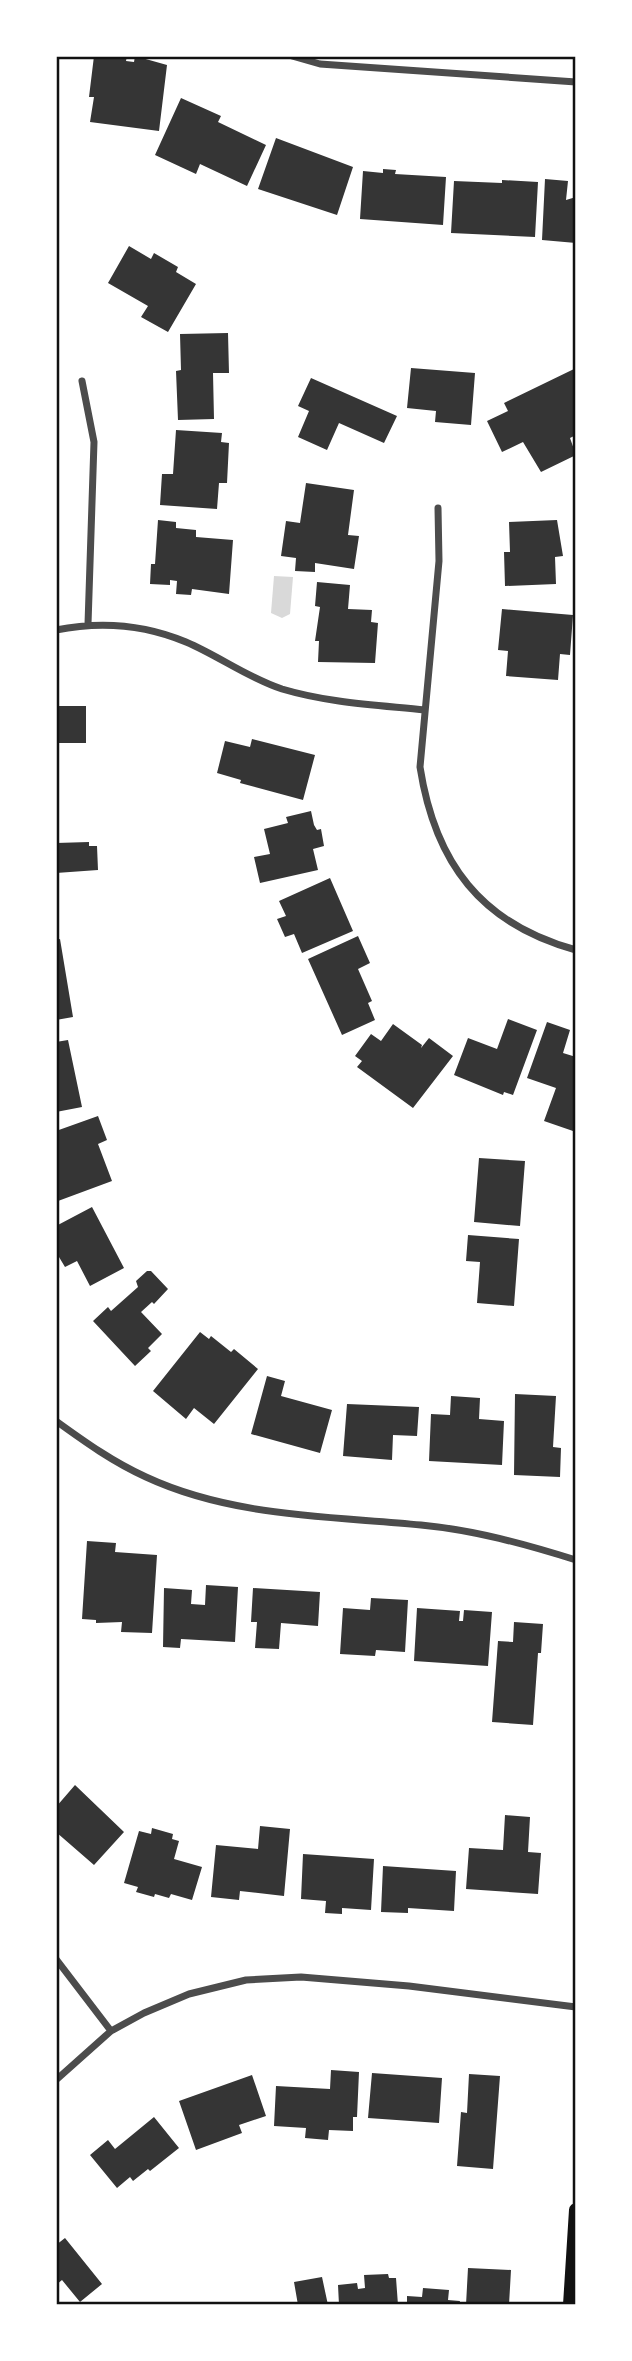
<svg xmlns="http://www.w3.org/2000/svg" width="632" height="2361" viewBox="0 0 632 2361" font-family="'DM Sans',sans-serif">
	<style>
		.water { fill: #d9d9d9 }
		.building { fill: #353535 }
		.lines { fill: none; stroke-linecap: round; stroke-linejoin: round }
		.minor { stroke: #4c4c4c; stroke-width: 7 }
		.secondary { stroke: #111; stroke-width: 14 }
		.neatline { fill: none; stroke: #111; stroke-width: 2.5 }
	</style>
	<rect width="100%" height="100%" fill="#fff"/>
	<path class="water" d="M274,576l19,1 -3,37 -8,4 -11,-5z"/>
	<path class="building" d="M94,56h33l-1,5 8,1 1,-6 32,9 -8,66 -69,-9 4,-25h-5z
		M181,98l40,18 -3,6 48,23 -19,41 -47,-22 -4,10 -41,-19z
		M276,138l77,29 -16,48 -79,-26z
		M383,169l13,1 -1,4 51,3 -3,48 -83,-6 3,-48 20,2z
		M545,179l23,2 -2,19 10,-3v46l-34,-3z
		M502,180l36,2 -3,55 -84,-4 3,-52 48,2z
		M129,246l22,13 3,-6 24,14 -2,5 20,12 -28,48 -27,-15 7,-11 -40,-23z
		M228,333l1,40h-16l1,46 -36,1 -2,-49 5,-1 -1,-36z
		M411,368l64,5 -4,52 -36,-3 1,-11 -29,-3z
		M574,369l2,66 -6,3 6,17 -35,17 -18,-30 -21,10 -15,-31 21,-10 -4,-8z
		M311,378l86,38 -13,27 -45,-20 -12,27 -29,-13 11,-26 -11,-5z
		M176,430l46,3 -1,9 8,1 -2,40h-8l-2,26 -57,-4 2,-31h11z
		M306,483l48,7 -6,45 11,1 -5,33 -39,-6v9l-20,-1 1,-13 -15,-2 5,-35 14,2z
		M158,520l18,2v6l20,2v7l37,3 -4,54 -37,-5 -1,6 -15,-1 1,-13 -7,-1v5l-20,-1 1,-20h4z
		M557,520l6,36 -8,1 1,27 -51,2 -1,-34h6l-1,-30z
		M317,582l33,3 -2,24 24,1 -1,12 7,1 -3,40 -57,-1 1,-21h-4l5,-34 -5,-1z
		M502,609l71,6 -3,40 -10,-1 -2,26 -52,-4 2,-25 -10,-1z
		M56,706h30v37h-30z
		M252,739l63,16 -12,45 -63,-17 1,-3 -24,-7 8,-32 25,6z
		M311,811l3,14 3,5 4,-1 3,17 -11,3 5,21 -58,13 -6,-26 16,-3 -6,-25 24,-6 -2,-6z
		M89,842v4h8l1,24 -42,3v-30z
		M330,878l23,53 -51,22 -8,-19 -9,3 -8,-18 9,-3 -7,-15z
		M358,936l12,27 -12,6 14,32 -4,2 7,17 -33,15 -34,-76z
		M60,939l13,78 -17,3v-80z
		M508,1019l29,11 -24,65 -9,-3 -1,3 -49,-20 14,-37 29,11z
		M547,1022l23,8 -7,23 13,4v65l-3,9 -29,-10 12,-33 -29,-10z
		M393,1024l29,21 -1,3 8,-10 24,18 -40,52 -56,-41 5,-6 -7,-5 16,-22 10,7z
		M68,1040l14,67 -26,5v-70z
		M98,1116l9,24 -9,4 14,37 -54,20 -2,-70z
		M479,1158l46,3 -5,65 -46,-4z
		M92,1207l32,61 -34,18 -13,-25 -12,6 -6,-10 -3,2v-33z
		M468,1235l51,4 -5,67 -37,-3 3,-41 -14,-1z
		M147,1271h4l17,18 -14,15 -2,-2 -11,10 21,22 -14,14 3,3 -16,15 -42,-45 15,-14 3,4 27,-24 -2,-6z
		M200,1332l9,7 2,-3 20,16 3,-3 24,20 -44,55 -20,-16 -8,11 -33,-28z
		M267,1376l18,5 -4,15 51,14 -12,43 -69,-19z
		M515,1394l41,2 -3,51 8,1 -1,29 -46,-2z
		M451,1396l29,2 -1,21 25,2 -2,44 -73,-4 2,-47 19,1z
		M347,1404l72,3 -2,29 -24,-1 -1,25 -49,-4z
		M87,1541l29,2 -1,9 42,3 -5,78 -31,-1 1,-10 -26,1v-3l-14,-1z
		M206,1585l32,2 -3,55 -54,-3 -1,9 -17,-1 1,-59 28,2 -1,14 14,1z
		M253,1588l67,4 -2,34 -37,-3 -2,26 -24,-1 2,-26h-6z
		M371,1598l37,2 -3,52 -29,-2 -1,6 -35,-2 3,-46 27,2z
		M417,1608l43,3 -1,10h4l1,-11 28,2 -4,54 -74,-5z
		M514,1622l29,2 -2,29h-3l-5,72 -41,-3 6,-81 15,1z
		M75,1785l49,47 -30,33 -38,-33v-25z
		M505,1815l25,2 -2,35 13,1 -3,41 -72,-5 3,-41 34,2z
		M260,1826l30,3 -6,67 -44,-5 -1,9 -28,-3 5,-52 42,4z
		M152,1828l21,6 -1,5 7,2 -5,18 28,8 -10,33 -21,-6 -2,4 -14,-4 -1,3 -18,-5 2,-5 -14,-4 15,-52 12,3z
		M303,1854l71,5 -3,51 -29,-2v6l-17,-1 1,-12 -25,-2z
		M383,1866l73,5 -2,40 -46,-3v5l-27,-1z
		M331,2070l28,2 -2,45h-4v14l-24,-1 -1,10 -23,-2 1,-10 -32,-2 2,-40 54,3z
		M372,2073l70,5 -3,45 -71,-5z
		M469,2074l31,2 -7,93 -36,-3 4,-54 6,1z
		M252,2075l14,41 -27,9 3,8 -46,17 -17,-49z
		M154,2117l25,31 -29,23 -2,-2 -15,12 -3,-4 -13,11 -27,-33 18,-15 7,9z
		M65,2238l37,46 -22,18 -18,-22 -6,5v-40z
		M468,2268l43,2 -2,35h-43z
		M388,2274l1,4h7l2,27h-59l-1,-20 19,-2 1,6 7,-1 -1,-13z
		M322,2277l6,28h-30l-4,-23z
		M423,2288l26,2 -1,10 12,1 -1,4h-52v-9l15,1z"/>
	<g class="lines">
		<path class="minor" d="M292,56l28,8 256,18
			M82,381l12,61 -6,182
			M438,508l1,53 -19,206c15,96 61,157 156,183
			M56,630c45,-9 87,-6 130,12 33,14 62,36 96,47 47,14 95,16 143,21
			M56,1421c29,21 57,41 90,56 86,40 183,39 275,48 53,5 104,19 155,35
			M56,1959l55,72
			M56,2080l55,-49 33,-18 45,-19 57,-14 55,-3 108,9 167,21"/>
		<path class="secondary" d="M570,2305l6,-95"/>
	</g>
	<rect width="632" height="2361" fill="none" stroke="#ffffff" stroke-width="116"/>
	<rect x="58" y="58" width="516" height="2245" class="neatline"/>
</svg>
